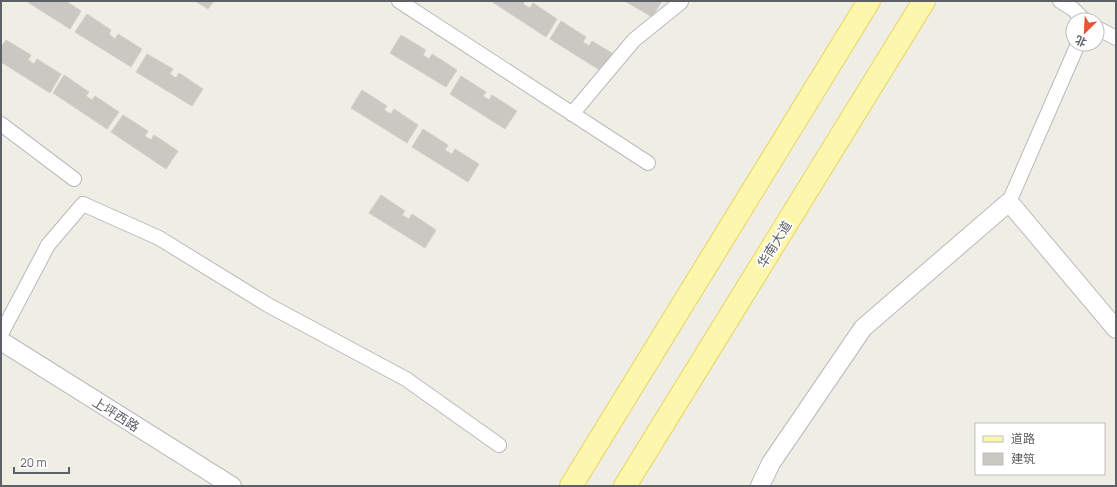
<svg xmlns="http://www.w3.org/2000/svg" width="1117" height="487" viewBox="0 0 1117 487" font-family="Manrope,'Noto Sans SC',sans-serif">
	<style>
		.building { fill: #cac8c2; stroke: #d3d0c4 }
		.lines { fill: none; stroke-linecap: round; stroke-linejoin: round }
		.minor-casing { stroke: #b7babe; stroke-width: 16 }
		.tertiary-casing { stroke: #b7babe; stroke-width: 20 }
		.primary-casing { stroke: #ecd361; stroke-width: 24 }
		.minor { stroke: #fff; stroke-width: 14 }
		.tertiary { stroke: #fff; stroke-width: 18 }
		.primary { stroke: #fcf7ad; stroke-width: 22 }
		.labels { text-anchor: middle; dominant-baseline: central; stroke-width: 3.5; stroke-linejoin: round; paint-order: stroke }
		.street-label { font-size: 13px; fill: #5d6065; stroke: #fff }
	</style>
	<rect width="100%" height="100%" fill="#efeee5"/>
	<path class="building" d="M26,1h40l15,10 -11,18z
		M195,1h19l-6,8z
		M491,1h34l-2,3 7,4 3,-5 24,16 -11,18z
		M625,1h37l-10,16z
		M87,14l24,16 -2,4 6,5 3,-5 24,15 -11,18 -56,-35z
		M561,21l25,16 -3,5 6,4 3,-5 25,15 -11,18 -56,-35z
		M401,35l25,15 -3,5 6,4 3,-5 25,16 -11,17 -56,-34z
		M6,40l25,15 -3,5 6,4 3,-5 24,15 -11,19 -49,-31v-15z
		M147,54l26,15 -3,5 6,4 3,-5 24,16 -11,17 -56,-34z
		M64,75l25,17 -3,4 6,4 3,-4 24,16 -12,17 -54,-36z
		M461,76l25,16 -3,4 6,4 3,-5 25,16 -12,18 -55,-35z
		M362,90l25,16 -3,4 7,4 3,-5 24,16 -11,18 -56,-35z
		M123,115l25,16 -3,5 6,4 3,-5 24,16 -12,18 -55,-37z
		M423,129l25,16 -3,5 7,4 3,-5 24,15 -11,18 -56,-35z
		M381,195l24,16 -3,4 7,4 3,-5 24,16 -11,18 -56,-35z"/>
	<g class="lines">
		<g class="minor-casing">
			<path id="minor" d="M399,1l249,162
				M1060,1l13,8 11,11
				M1097,28l19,10
				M572,114l62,-74 47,-38
				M1,124l73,55
				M1009,202l69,-158
				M1,334l47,-89 35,-41 76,34 109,67 138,74 93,66"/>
		</g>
		<g class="tertiary-casing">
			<path id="tertiary" d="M1,341l231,145
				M760,486l11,-23 92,-135 146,-126 107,127"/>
		</g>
		<g class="primary-casing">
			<path id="primary" d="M571,486l298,-485
				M625,486l299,-485"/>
		</g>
		<use href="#minor" class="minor"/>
		<use href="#tertiary" class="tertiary"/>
		<use href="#primary" class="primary"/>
	</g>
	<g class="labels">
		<g class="street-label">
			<text transform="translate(774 244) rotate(-58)">华南大道</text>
			<text transform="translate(116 414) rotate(32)">上坪西路</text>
		</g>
	</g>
	<rect width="1117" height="487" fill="none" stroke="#5d6065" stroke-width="4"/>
	<rect x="975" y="423" width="130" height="52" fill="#ffffff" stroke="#bebfc1"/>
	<rect x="983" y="436" width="20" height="6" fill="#fcf7ad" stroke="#bebfc1"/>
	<text x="1011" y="443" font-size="12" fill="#5d6065">道路</text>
	<rect x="983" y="453" width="20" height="12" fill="#cac8c2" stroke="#bebfc1"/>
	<text x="1011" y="463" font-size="12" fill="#5d6065">建筑</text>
	<g transform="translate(1085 32) rotate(204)"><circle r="19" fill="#ffffff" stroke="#bebfc1"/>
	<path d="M0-3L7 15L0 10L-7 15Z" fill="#e35737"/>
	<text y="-6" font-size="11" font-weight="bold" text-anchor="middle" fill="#5d6065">北</text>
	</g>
	<path d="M14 467v6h55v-6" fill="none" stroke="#5d6065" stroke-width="2"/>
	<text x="20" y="467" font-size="12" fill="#5d6065" stroke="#ffffff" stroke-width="3" paint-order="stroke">20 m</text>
</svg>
